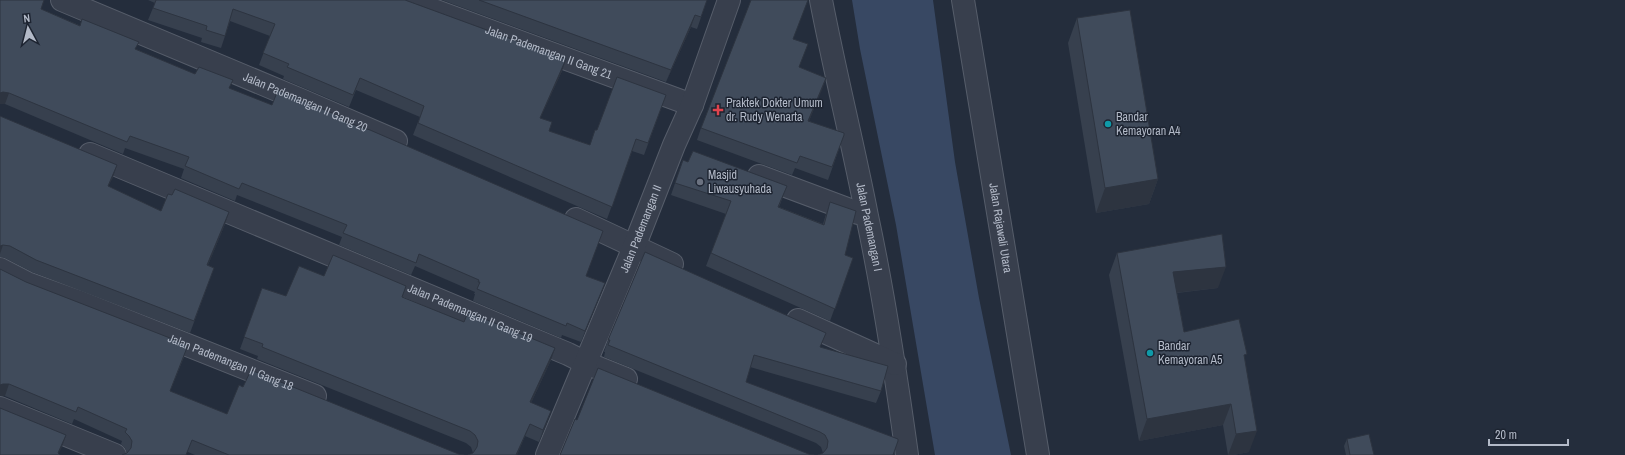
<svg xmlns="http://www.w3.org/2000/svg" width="1625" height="455" viewBox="0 0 1625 455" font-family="'Archivo Narrow',sans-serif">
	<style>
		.water { fill: #384863 }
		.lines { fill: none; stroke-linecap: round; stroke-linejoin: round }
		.minor-casing { stroke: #565d6a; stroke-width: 24 }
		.minor { stroke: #383f4d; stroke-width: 22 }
		.wall { fill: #37404e }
		.shaded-wall { fill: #2d3440 }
		.building { fill: #404b5b; stroke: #2d3440 }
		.health-dot { fill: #e0444e; stroke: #1d2431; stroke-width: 1.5 }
		.culture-dot { fill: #0f9aa8; stroke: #1d2431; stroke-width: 1.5 }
		.worship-dot { fill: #6b7280; stroke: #1d2431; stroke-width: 1.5 }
		.labels { text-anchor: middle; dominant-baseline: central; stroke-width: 3; stroke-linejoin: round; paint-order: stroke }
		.street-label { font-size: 12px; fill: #b3bac8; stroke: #1d2431 }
		.poi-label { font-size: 12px; fill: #b3bac8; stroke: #1d2431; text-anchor: start }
	</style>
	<rect width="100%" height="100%" fill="#242d3c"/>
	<path class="water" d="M852,0h81l22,162 24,136 32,157h-76l-39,-230 -36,-176z"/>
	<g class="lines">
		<g class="minor-casing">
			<g id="minor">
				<path id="s1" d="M62,0l239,100 95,41"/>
				<path id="s2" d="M406,0l286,105"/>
				<path id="s3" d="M821,0c14,73 32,144 46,216 17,79 29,159 40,239"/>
				<path id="s4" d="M963,0l75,455"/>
				<path id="s5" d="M90,154l478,200 18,9 40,16"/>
				<path d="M759,176l99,37"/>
				<path d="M576,219l96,45"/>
				<path id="s6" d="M0,269l27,14 50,18 238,95"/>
				<path d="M798,320l97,44"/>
				<path d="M0,408l115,47"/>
				<path id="s7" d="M547,455l87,-208 40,-102 18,-40 37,-105"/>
			</g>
		</g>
		<use href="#minor" class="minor"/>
	</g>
	<path class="wall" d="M148,0h257l161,59 -4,12 -22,47 9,13 41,14 7,-15 69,-35 -22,60 -12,-4 -25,68 -194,-84 7,-18 -64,-27 -7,17 -66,-28 1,-3 -25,-11 11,-29 -40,-15 -9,27 -20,-6 1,-4 -54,-18 7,-17z
		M442,0h265l-10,29 -6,-2 -25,55z
		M41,9l189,80 42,16 71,16 243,155 19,7 -24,59 -19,-7 -1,3 -88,-37 2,-7h-1l1,-2 -60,-26 -4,9 -72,-30 3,-8 -105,-42 -2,6 -54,-23 3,-9 -59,-21 -2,6 -118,-50h-5z
		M1077,18l81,161 -9,25 -53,9 -28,-170z
		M793,39l6,28 27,11 -17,43 35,14 -16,45 -33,-12 -3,7 -95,-35 4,-12z
		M0,116l113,61 -5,9 53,25 64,13 -17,41 6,3 -24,65 -158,-61 -27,-14 -5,-1z
		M683,160l5,2 99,24 -8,21 44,17 3,-10 4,-12 15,53 8,3 -23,63 -124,-55 20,-52 -55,-19z
		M1117,253l101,35 -41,5 7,39 61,27 4,93 -16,3h-5l-5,-30 -84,16 -30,-166z
		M0,269l26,13 158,75 -14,34 57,23 237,41h-269l-7,-3 -61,1 -2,-5 -4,-4 1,-3 -48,-22 -2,5 -67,-28h-5z
		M324,276l82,10 -4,11 62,25 91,26 -4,12 -20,43 16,20 -8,19 -14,-6 -8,19h-49l5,-2 -2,-6 -5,-4 -209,-84 1,-3 -18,-7 22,-61 24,8z
		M608,340l212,7 61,44 -5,12 -126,-36 -4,15 152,59 -5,14h-75l5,-2 -2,-6 -5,-4 -212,-86 1,-5h-1z
		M1347,439l27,16h-28l-2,-9z"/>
	<path class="shaded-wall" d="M695,15l-4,12 -25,55 5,-12z
		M566,59l-4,12 -27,59 5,-12z
		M826,78l-4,12 -18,43 4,-12z
		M3,92l6,1 -4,11h-5v-11z
		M117,165l-4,12 -10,21 5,-12z
		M1158,179l-9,25 -53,9 9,-25z
		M229,212l-4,12 -22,53 4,-12z
		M3,245l-3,9v-8z
		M1226,267l-8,21 -53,6 8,-22z
		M605,283l-5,12 -19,47 4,-11z
		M555,348l-4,12 -25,54 4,-12z
		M3,384h6l-4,12h-5v-11z
		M1231,404l-8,21 -84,16 8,-22z
		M551,411l-4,12 -8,19 4,-12z
		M530,424l-13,31h-1z
		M1257,431l-8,21 -16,3h-5l8,-21z
		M66,435l-4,12 -4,8h-1z"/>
	<path class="building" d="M0,0h44l-3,9 39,17 2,-7 57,23 -4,7 60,25 4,-7 34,13 -4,8 43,17 6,-15 66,28 -1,3 27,9 233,101 -17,45 19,7 -20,48 -18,-8 -1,3 -89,-37 3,-7h-2l1,-2 -60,-26 -3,9 -73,-30 4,-8 -105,-42 -3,6 -54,-23 4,-9 -59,-21 -3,6 -118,-49 -6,-1 -3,1z
		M156,0h249l161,59 -26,59 12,4 -3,9 41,14 5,-15h2l20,-53 49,18 -18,48 -12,-4 -24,68 -194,-84 6,-17 -64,-28 -7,17 -66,-28 2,-3 -26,-11 12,-29 -42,-15 -8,27 -19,-6 1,-4 -54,-18z
		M479,0h228l-6,17 -6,-2 -24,55z
		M751,0h57l-15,39 15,5 -9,23 27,11 -18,43 36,12v2l-12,32 -32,-11 -3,7 -96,-35z
		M1130,10l28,169 -53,9 -28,-170z
		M0,116l117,49 -9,21 53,25 7,-17 4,1 3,-6 54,23 -22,53 7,3 -20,53 -158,-61 -26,-14 -7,-1 -3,1z
		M693,151l94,35 -9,21 46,18 6,-23 26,9 -11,44 8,3 -18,51 -124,-56 20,-52 -56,-18 8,-23 5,2z
		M1222,234l4,33 -53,5 11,60 55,-13 8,35 -3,1 13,76 -21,3 -5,-30 -84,15 -30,-166z
		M645,252l181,81 -6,14 68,19 -7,25 -127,-36 -8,27 152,57v2l-5,14h-75l5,-2 4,-5 1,-7 -3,-6 -5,-3 -212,-87 2,-5h-2z
		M333,255l73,31 -4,11 62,25 4,-10 87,36 -25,54 21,9 -8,19 -13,-6 -14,31h-48l5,-2 4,-6 1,-6 -3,-6 -5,-4 -208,-84 1,-3 -19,-7 18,-49 24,8 13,-30 25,10z
		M0,269l26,13 162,63 -18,46 57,23 12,-29 4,2 8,-17 210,85h3h-235l-37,-15 -6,15h-64l5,-2 4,-5 1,-7 -3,-5 -4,-4 2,-3 -49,-22 -2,5 -67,-28h-6l-3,1z
		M598,368l213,87h3h-254l15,-36 2,1z
		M0,408l66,27 -8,18 2,2h-60z
		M1369,434l5,21h-24l-3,-16z"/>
	<path class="health-dot" d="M716 104h4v4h4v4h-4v4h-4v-4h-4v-4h4z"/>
	<g class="culture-dot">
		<circle cx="1108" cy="124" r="4"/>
		<circle cx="1150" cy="353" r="4"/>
	</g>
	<circle class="worship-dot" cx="700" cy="182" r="4"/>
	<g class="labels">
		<g class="street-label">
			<text stroke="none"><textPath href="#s2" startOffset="152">Jalan Pademangan II Gang 21</textPath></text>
			<text stroke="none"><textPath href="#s1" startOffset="264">Jalan Pademangan II Gang 20</textPath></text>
			<text stroke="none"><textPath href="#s3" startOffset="232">Jalan Pademangan I</textPath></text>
			<text stroke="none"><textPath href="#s4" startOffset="231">Jalan Rajawali Utara</textPath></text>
			<text stroke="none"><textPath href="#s7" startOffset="245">Jalan Pademangan II</textPath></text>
			<text stroke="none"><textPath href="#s5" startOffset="412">Jalan Pademangan II Gang 19</textPath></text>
			<text stroke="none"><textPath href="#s6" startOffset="249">Jalan Pademangan II Gang 18</textPath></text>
		</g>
		<g class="poi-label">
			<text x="726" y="103">Praktek Dokter Umum<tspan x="726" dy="14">dr. Rudy Wenarta</tspan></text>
			<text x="1116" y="117">Bandar<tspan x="1116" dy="14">Kemayoran A4</tspan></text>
			<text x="708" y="175">Masjid<tspan x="708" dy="14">Liwausyuhada</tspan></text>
			<text x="1158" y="346">Bandar<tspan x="1158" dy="14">Kemayoran A5</tspan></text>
		</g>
	</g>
	<g transform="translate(28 28) rotate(353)" stroke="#1d2431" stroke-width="3" paint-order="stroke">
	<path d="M0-3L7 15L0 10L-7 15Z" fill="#b3bac8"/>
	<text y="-6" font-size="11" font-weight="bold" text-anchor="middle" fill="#b3bac8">N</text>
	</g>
	<path d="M1489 439v6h79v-6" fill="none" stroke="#b3bac8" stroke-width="2"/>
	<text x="1495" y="439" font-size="12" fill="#b3bac8" stroke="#1d2431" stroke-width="3" paint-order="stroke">20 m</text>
</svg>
